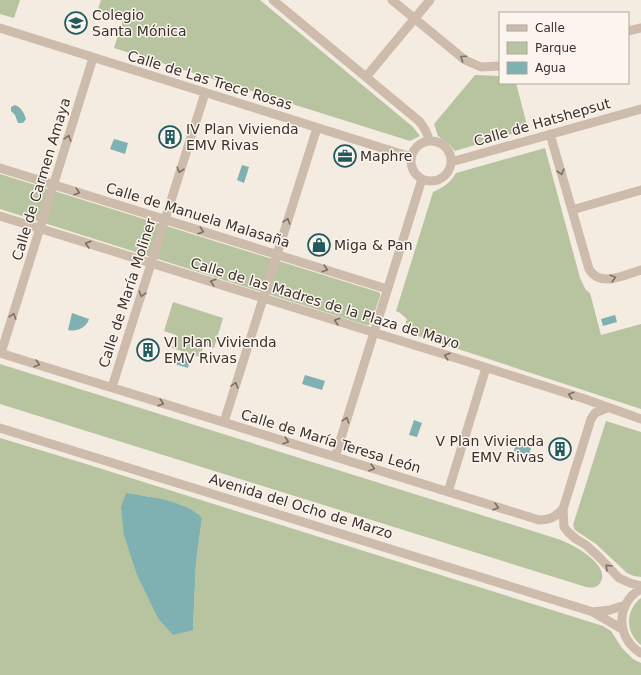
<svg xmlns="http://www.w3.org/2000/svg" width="641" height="675" viewBox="0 0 641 675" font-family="'DejaVu Sans',sans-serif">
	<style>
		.green { fill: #b8c4a0; fill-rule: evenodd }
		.water { fill: #7fb0b2 }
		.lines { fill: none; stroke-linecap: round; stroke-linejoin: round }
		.minor { stroke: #cdbbac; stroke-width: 9 }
		.oneway { stroke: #7d6f65 }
		.labels { text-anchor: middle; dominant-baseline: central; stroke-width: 3; stroke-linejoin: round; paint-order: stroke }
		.poi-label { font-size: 14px; fill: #3b302b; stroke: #fbf5ee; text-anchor: start }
		.street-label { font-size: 14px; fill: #3b302b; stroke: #fbf5ee }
	</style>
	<rect width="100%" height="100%" fill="#f4ebe1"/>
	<path class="green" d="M0,0h20l-6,18 -14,-4z
		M101,0h159l153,127 7,9 -10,5 -296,-93 9,-28 -26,-8z
		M475,75l25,1v7h16l12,46 -73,22 -5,-6 -12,-9 -4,-12z
		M545,148l35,130 6,12 4,3 11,42 40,-11v85l-238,-78 4,-12 -7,-6 -4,-2 37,-119c11,-5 17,-9 23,-19z
		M0,174l378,118 2,1v3l-9,27 -2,2h-3l-366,-116z
		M173,302l50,16 -9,30 -10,-3 -4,12 -28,-9 4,-13 -12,-4z
		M0,364l561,176c12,5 51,25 39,43 -3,5 -8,5 -14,4l-586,-183z
		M606,421l35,11v145l-7,-1 -7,-3 -31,-29 -21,-14 -2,-5z
		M0,438l83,25 520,163 8,5 11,17 11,11 8,4v12h-641zM126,494l20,2 36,9 20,13 -6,44 -3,68z
		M641,598v47c-16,-12 -16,-35 0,-47z"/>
	<path class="water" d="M15,105c7,3 9,8 11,14l-3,4h-5l-3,-8 -4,-4v-4z
		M114,139l14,4 -3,11 -15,-5z
		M242,165l7,2 -5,16 -7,-3z
		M72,313l17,6c-3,9 -12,13 -21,11z
		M615,315l2,7 -14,4 -2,-7z
		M174,354l16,5 -2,9 -17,-5z
		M305,375l20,6 -3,9 -20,-6z
		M414,420l8,3 -5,14 -8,-2z
		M516,443l15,5 -2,7 -15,-4z
		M126,493c24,4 59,7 76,25l-6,44 -3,68 -20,5 -15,-17 -21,-43 -13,-40 -3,-28z"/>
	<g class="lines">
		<path class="minor" d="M273,0l146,121c5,6 9,12 10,20
			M392,0l73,60 16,7 19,-1
			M0,28l411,129
			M628,31l13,-3
			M366,77l64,-77
			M550,134l39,135c11,19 35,6 52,1
			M411 161a20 20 0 1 1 40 0a20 20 0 1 1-40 0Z
			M451,162l190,-53
			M0,168l387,121
			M572,210l69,-20
			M0,216l472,147 113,36 56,20
			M0,353l539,167c11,0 16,-3 24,-11
			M1,353l92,-295
			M112,387l93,-294
			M607,408l-12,5 -4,6 -28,90 1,18 4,5 8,7 10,6 12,11 21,22 11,5 11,3
			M224,422l93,-294
			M0,428l593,184 29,17
			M335,457l87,-278
			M448,492l38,-124
			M641,589c-26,14 -25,50 0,64
			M593,612l17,-2 15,-5"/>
	</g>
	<defs><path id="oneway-chevron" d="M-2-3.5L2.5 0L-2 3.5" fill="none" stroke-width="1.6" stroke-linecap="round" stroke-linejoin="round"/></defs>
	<g class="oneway">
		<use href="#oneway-chevron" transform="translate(463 58) rotate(-145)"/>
		<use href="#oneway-chevron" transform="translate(68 138) rotate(-73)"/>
		<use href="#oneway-chevron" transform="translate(180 170) rotate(107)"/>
		<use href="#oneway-chevron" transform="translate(561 172) rotate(74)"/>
		<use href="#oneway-chevron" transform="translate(77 192) rotate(17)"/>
		<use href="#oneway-chevron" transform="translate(287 221) rotate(-72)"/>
		<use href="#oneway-chevron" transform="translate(201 231) rotate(17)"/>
		<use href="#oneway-chevron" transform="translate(88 244) rotate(-163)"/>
		<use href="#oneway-chevron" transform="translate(325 269) rotate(17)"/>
		<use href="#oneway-chevron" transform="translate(613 278) rotate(-15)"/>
		<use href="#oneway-chevron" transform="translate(213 282) rotate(-163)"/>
		<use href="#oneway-chevron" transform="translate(142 294) rotate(108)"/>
		<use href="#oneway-chevron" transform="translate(13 316) rotate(-73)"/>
		<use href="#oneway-chevron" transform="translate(337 321) rotate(-163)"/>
		<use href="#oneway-chevron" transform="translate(447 356) rotate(-163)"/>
		<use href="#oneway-chevron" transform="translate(37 364) rotate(17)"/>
		<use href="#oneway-chevron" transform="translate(235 385) rotate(-73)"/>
		<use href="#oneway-chevron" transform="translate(571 395) rotate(-163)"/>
		<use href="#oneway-chevron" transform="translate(161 403) rotate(17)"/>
		<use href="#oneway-chevron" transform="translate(346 420) rotate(-72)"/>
		<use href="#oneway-chevron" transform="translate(286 441) rotate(18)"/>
		<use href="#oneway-chevron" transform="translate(372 468) rotate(17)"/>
		<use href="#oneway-chevron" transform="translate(496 507) rotate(17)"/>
		<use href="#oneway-chevron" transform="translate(608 567) rotate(-134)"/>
	</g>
	<defs>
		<g id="school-ring" transform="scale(1.15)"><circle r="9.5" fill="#fbf5ee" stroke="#1f5a5e" stroke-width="1.5"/><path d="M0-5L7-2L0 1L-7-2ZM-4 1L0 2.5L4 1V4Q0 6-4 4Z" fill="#1f5a5e"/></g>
		<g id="building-ring" transform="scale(1.15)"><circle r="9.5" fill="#fbf5ee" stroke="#1f5a5e" stroke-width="1.5"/><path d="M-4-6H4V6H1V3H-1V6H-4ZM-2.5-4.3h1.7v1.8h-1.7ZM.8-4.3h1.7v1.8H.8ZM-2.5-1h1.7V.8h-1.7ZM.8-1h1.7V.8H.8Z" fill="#1f5a5e"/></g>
		<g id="office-ring" transform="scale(1.15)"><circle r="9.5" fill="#fbf5ee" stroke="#1f5a5e" stroke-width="1.5"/><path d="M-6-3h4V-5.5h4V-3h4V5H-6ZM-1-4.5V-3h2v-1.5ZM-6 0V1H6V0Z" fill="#1f5a5e"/></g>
		<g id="shop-ring" transform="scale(1.15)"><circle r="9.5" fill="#fbf5ee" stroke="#1f5a5e" stroke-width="1.5"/><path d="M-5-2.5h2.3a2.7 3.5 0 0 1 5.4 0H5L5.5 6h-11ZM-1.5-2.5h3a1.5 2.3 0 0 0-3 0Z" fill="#1f5a5e"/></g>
	</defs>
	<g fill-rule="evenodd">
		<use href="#school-ring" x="76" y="23"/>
		<use href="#building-ring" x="170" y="137"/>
		<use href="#office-ring" x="345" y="156"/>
		<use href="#shop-ring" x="319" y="245"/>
		<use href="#building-ring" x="148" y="350"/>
		<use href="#building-ring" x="560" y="449"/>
	</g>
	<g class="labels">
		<g class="poi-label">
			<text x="92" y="15">Colegio<tspan x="92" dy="16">Santa Mónica</tspan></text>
			<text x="186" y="129">IV Plan Vivienda<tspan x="186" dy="16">EMV Rivas</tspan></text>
			<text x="360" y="156">Maphre</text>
			<text x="334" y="245">Miga &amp; Pan</text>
			<text x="164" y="342">VI Plan Vivienda<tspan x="164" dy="16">EMV Rivas</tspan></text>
			<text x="544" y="441" text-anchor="end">V Plan Vivienda<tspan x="544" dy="16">EMV Rivas</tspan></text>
		</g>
		<g class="street-label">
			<text transform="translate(210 80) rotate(17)">Calle de Las Trece Rosas</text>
			<text transform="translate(542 122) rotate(-16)">Calle de Hatshepsut</text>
			<text transform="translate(41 179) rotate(-73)">Calle de Carmen Amaya</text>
			<text transform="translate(198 215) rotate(17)">Calle de Manuela Malasaña</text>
			<text transform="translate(127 293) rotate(-72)">Calle de María Moliner</text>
			<text transform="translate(325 303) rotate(17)">Calle de las Madres de la Plaza de Mayo</text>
			<text transform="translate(331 441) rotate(17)">Calle de María Teresa León</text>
			<text transform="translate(301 506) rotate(17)">Avenida del Ocho de Marzo</text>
		</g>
	</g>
	<rect x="499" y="12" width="130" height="72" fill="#fbf5ee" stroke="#aea6a0"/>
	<rect x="507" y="25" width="20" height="6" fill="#cdbbac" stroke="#aea6a0"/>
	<text x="535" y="32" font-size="12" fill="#3b302b">Calle</text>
	<rect x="507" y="42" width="20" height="12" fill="#b8c4a0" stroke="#aea6a0"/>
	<text x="535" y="52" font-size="12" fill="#3b302b">Parque</text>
	<rect x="507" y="62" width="20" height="12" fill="#7fb0b2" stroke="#aea6a0"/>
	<text x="535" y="72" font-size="12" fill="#3b302b">Agua</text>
</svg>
